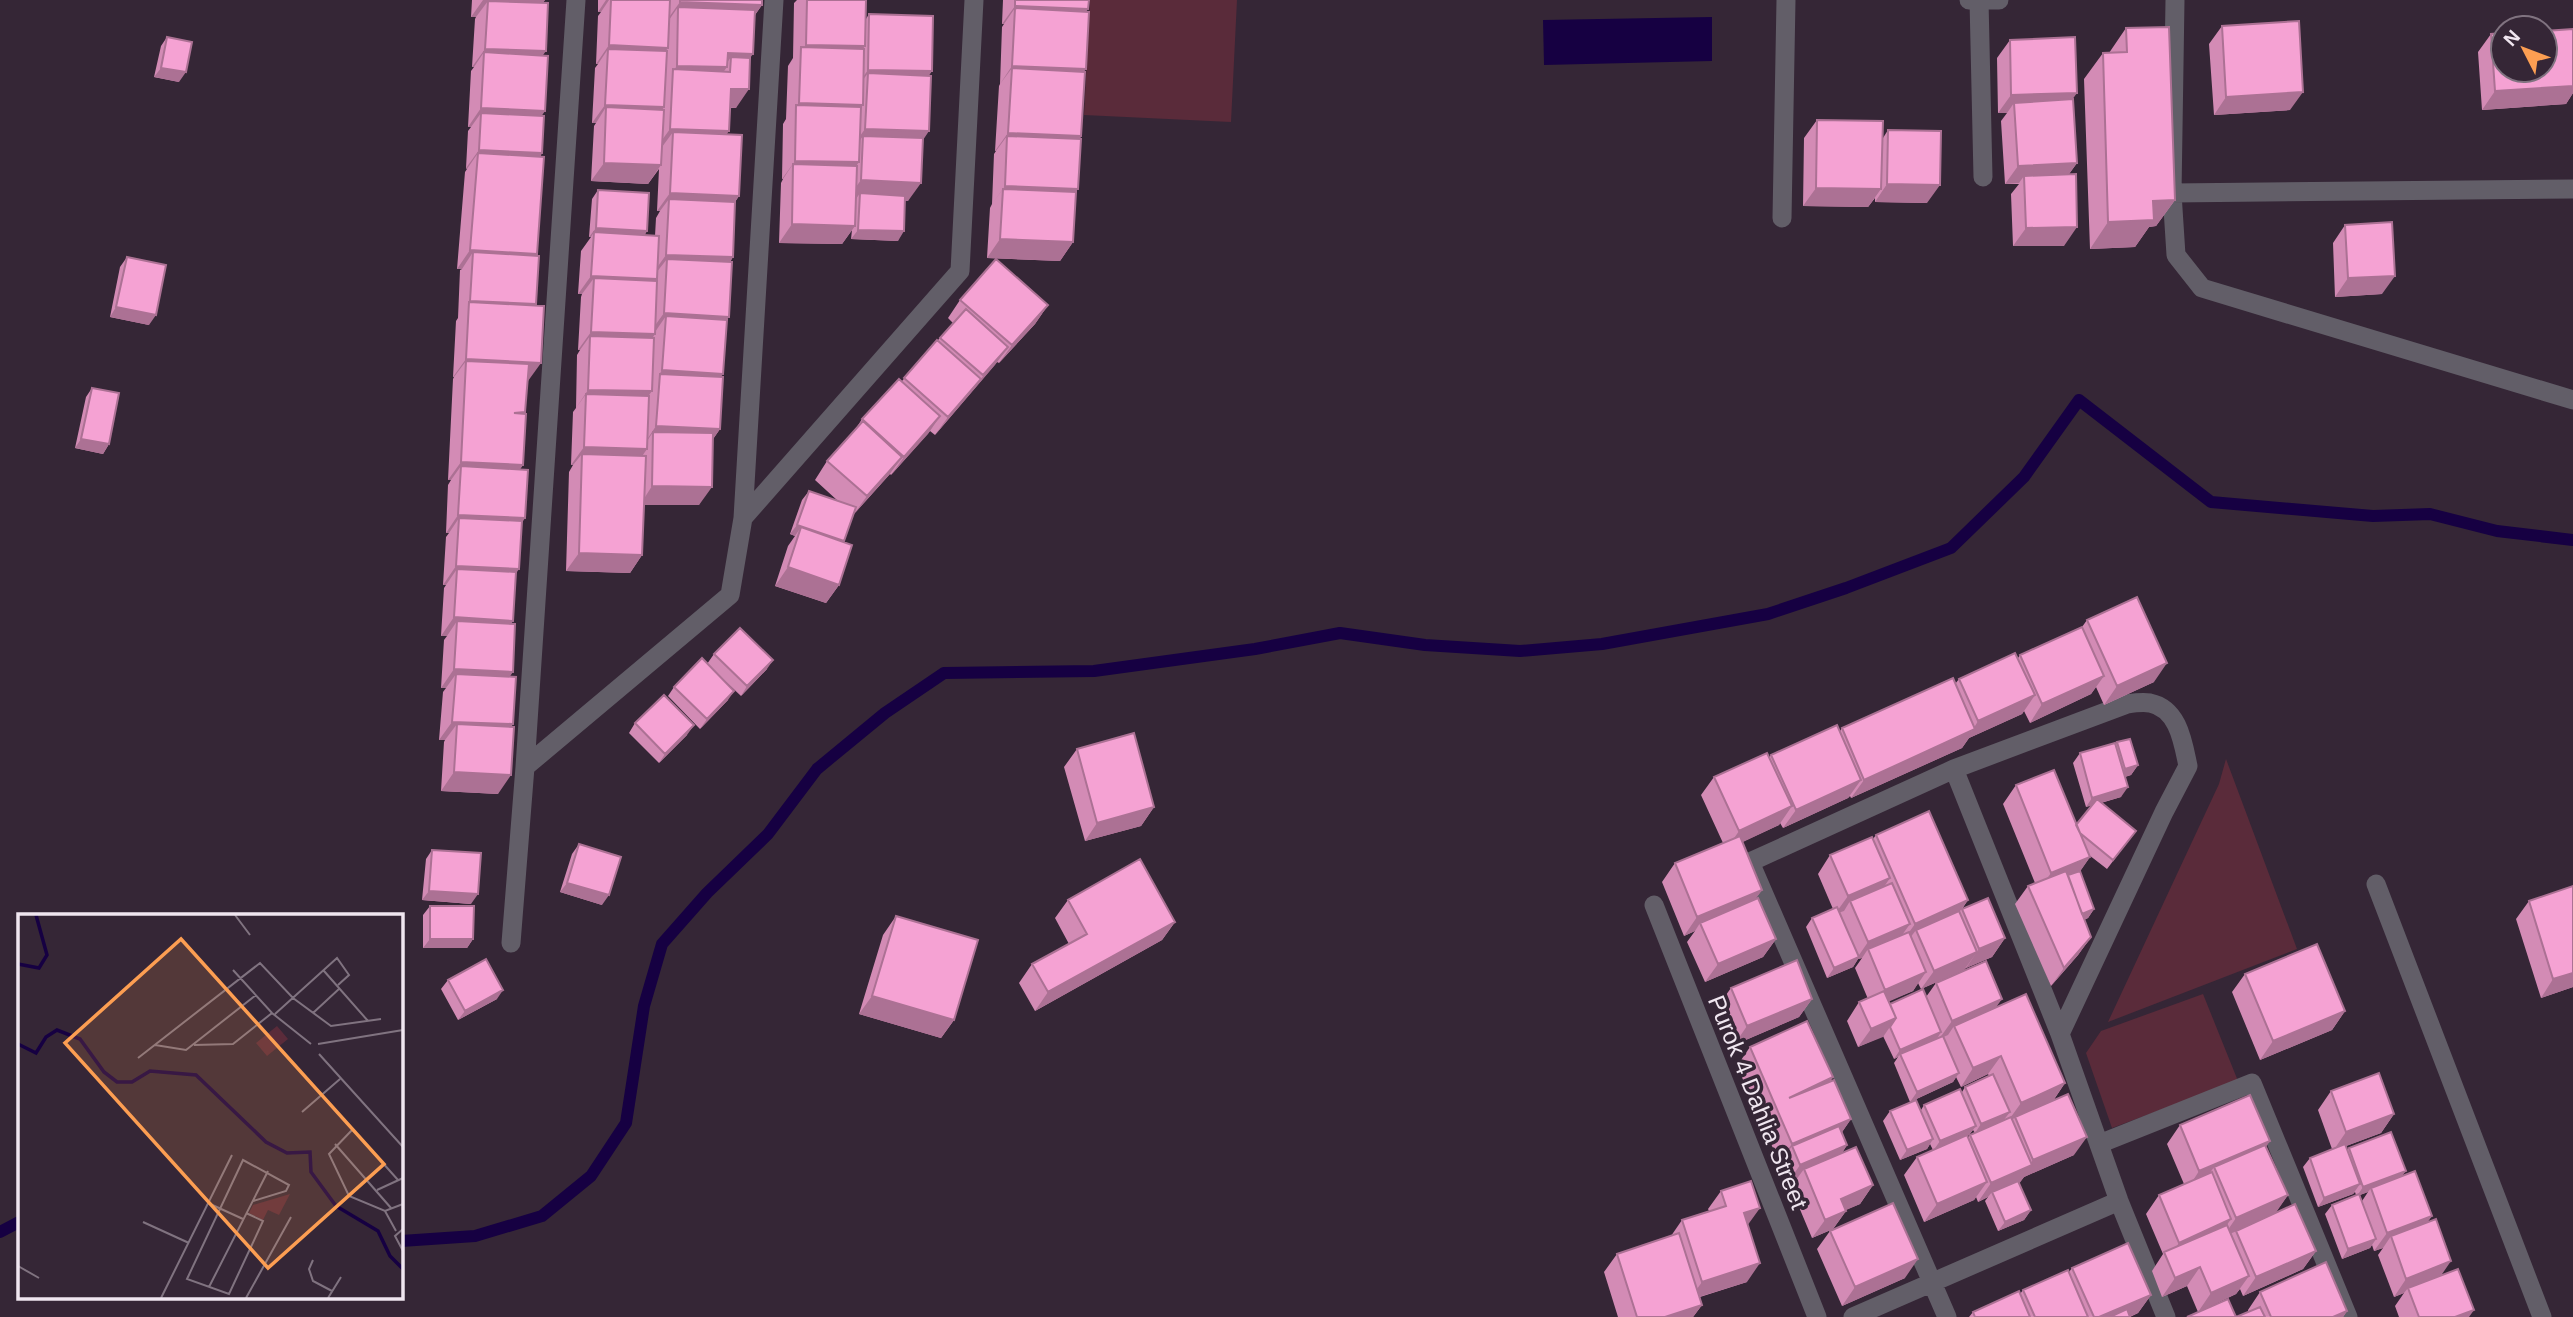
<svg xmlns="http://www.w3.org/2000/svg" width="2573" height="1317" viewBox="0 0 2573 1317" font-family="Helvetica,sans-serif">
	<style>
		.green { fill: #5a2b3a }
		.water { fill: #160042 }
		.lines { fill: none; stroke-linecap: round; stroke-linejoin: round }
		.stream { stroke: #160042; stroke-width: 12 }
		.minor { stroke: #625e68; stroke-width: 19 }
		.wall { fill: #d38bb5; fill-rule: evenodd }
		.shaded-wall { fill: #ac7194 }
		.building { fill: #f5a2d3; stroke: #ac7194; stroke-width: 2 }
		.labels { text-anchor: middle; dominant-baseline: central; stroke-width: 7; stroke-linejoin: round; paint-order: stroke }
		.street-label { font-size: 24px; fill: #f0e6f0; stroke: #352636 }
		.inset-river { fill: none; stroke: #160042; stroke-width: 3.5 }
		.inset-road { fill: none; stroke: #807380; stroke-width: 2 }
		.view { fill: #fc9e52; fill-opacity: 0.15; stroke: #fc9e52; stroke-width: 3.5 }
		.inset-edge { fill: none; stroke: #f0e6f0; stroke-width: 3.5 }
	</style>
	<rect width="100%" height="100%" fill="#352636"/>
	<path class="green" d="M1090,0h147l-6,122 -147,-7z
		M2226,759l71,190 -189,73 111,-238z
		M2203,994l35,87 -126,47 -26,-75 15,-22z"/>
	<path class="water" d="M1712,17v44l-168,4 -1,-45z"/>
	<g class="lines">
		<path class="stream" d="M0,1232l19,-10
			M401,1241l74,-5 67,-20 49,-40 35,-53 18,-117 18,-62 45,-51 61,-59 49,-65 68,-56 59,-40 150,-2 161,-22 85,-16 85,12 95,6 82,-7 166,-30 78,-26 105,-40 73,-71 55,-77 132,102 162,14 57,-2 67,17 76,9"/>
		<path class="minor" d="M1969,0h30
			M1979,0l4,177
			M2175,0l-3,193 4,62 26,33 371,112
			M2172,193l401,-4
			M1782,218l4,-218
			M743,518l217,-247 14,-271
			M525,767l205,-172 13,-77 31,-518
			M1954,769l106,265 59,167 47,116
			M2376,884l166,433
			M1654,905l163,412
			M511,943l14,-176 51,-767
			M2099,1144l153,-61 96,234
			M1853,1317l266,-116
			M1947,1317l-197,-455 204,-93 173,-65c7,-1 16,-2 23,-1 29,6 33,40 38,63l-24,46 -104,222"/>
	</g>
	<path class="wall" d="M472,0h73l-3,3v150l-2,4 -5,149 -11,108 -1,51 -3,4 2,54 -6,51 -3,47 -3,3v53l3,47 -2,3 -13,67 -57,-3 3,-49 1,-2h-6l4,-48 3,-4h-5l3,-48 3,-4h-6l3,-48 2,-3h-3l3,-48 3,-4h-3l2,-48 3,-5h-3l5,-101 1,-2h-1l3,-56 2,-3 2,-48 2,-1h-5l8,-97 2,-3 -1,-1 2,-37 3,-4h-3l3,-56 3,-4h-2l3,-48 1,-2h-5z
		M598,0h164v5l-7,10 -5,43 -14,50h-6l-3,26 12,62 -4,6 -2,55 -3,5 -3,58 -6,57 -1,52 -7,10 -14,66h-55l-2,50 -12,18 -64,-2 3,-99 4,-7h-2l2,-53 3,-4 1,-53 3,-5h-2l3,-53 1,-3h-4l3,-43 10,-14h-2l3,-38 6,-9 49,41 -3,5h11l1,-18 4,-7h-3l2,-42 -11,15 -57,-3 3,-55 2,-3h-4l3,-55 3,-4h-2l2,-48 3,-4h-3z
		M797,0h69v19l3,-5 63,57 -4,5 -5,64 -15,61h-3l-7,40 -47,-2 1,-9 -10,14 -63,-1 2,-60 2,-4h-1l1,-55 3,-5 2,-53 5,-8 1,-55z
		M1003,0h86l-3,12 -5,124 -1,3 -2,50 -3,3 -2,50 -13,19 -73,-3 3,-50 2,-4 2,-50 2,-3h-1l4,-65 1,-2 2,-57 2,-3h-2z
		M2222,26l68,84 -76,5 -5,-71z
		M2126,28l49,172 -19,26 -7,1 -14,20 -45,2 -6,-170 19,-26h6z
		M2573,29v64l-7,11 -84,6 -4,-58 13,-18z
		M167,37l12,45 -25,-5 7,-31z
		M2010,40l63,60 4,63 -8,11 -5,72h-51l-2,-52 8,-10h-14l-4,-63 6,-8h-9l-1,-55z
		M1817,120l66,18 5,-8 39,73 -52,-1v-4l-7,9 -65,-1 1,-68z
		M2345,225l37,69 -47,3 -2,-54z
		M127,257l22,68 -39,-8 10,-50z
		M960,300l88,5 -13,19 -36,39 -2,-1 -62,73 -5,-4 -39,44 -1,-1 -36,40 -11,28 -4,43 -13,18 -51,-17 13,-40 7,-10 -5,-2 12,-34 7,-9 29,10 -23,-21 12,-19 28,-31 7,-11 40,-38 51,-58 -5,-5z
		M92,388l17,56 -6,10 -28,-6 11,-51z
		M2087,620l67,62 -50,23 -8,-18 -5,7 -61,29 -6,-12 -2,3 -53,24 -7,10 -111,50 -1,-2 -2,2 -65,30 -3,-5 -1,2 -37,17 20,48 -7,9 21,40 -13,18 -58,25 -18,-40 8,-11 -11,5 -22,-54 13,-19 48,-20 -22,-48 13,-18 55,-19 2,-3 69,-24 2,-3 113,-44 4,-5 59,-21 2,-3 62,-28z
		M714,654l53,15 -26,27 -34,-32z
		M674,687l54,13 -28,29 -32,-33z
		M635,723l52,12 -28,28 -30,-30z
		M2117,742l21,23 -7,10 -6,2 -4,20 -20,6 35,28 -29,38 -18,-14 1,2 -10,14 14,38 -6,9 -4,2 7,17 -13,18 -27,31 -36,-82 13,-18 7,-3 -32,-79 13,-19 60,40 16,-20 -6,2 -13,-44 7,-10 36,-9z
		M1077,749l77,58 -13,19 -56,15 -21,-74z
		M1876,835l92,65 -8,12 2,-3 43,29 -13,19 -26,11 -2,2 -43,19 -3,-6 -5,8 -25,10 2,3 36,-7 10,-14 60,24 69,76 -12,18 21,54 -50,22 -5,6 12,27 -7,10 -26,11 -13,-30 3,-4 -10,5 -2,-5 -2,3 -50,22 -20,-47 13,-18 16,-7 -3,-6 -3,5 -27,11 -17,-39 7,-10 31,-1 3,-5 38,-13 3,-5 24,-11 -1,-2 -27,13 -5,-10 -3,5 -43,20 -16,-39 4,-6 -4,2 -11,-23 -25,11 -11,-26 12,-19 9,-3 -13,-31 7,-10 -4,1 -5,8 -26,11 -21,-51 6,-9 21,-9 -15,-35 12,-19 43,-16zM1973,1130l2,3 -5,2 -2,3 -1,-2 2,-1z
		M579,844l23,61 -42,-13 12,-38z
		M432,850l39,54 -49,-4 4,-41z
		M1068,900l107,22 -13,18 -127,71 -16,-28 13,-19 37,-20 -14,-26z
		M2529,901l44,86 -32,11 -25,-79z
		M430,906l43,33 -6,9h-44v-33z
		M896,916l58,104 -13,18 -82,-24 24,-79z
		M2245,974l100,37 -13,19 -72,30 -28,-68z
		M448,980l49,19 -39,21 -17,-31z
		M1731,988l81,11 -13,18 -65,28 -16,-39z
		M1750,1047l83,30 -3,5 21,37 -9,13 5,13 -5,8 31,32 -13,19 -15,6 1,1 -13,18 -21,9 -21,-50 5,-8 -9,4 -8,-20 2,-3 -2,1 -42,-96z
		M2331,1091l63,23 -13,19 -35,13 1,4 2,-2 53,28 30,40 -5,6 15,53 27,42h-70l-4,-11 9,-13 -10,4 -16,-42 5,-7 -9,3 -2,-6 -2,3 -28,11 -17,-45 7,-9 24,-10 -1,-3 -2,2 -35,13 -15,-40 7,-9 22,-9 -14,-39zM2368,1192l-6,9 -2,-6z
		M2180,1125l90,16 -4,5 22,49 -13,18 41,38 -13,18 -60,27 -3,-7 -4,5 -38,18 -11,-26 -25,11 -10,-26 11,-17 -17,-40 13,-19 25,-11 -17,-40z
		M1721,1191l27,34 -1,57 -47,15 2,8 -9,12h-75l-14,-45 13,-18 54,-18 11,-16 27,-9 -1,-2z
		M1830,1231l75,47 -63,28 -25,-57z
		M2072,1268l79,27 -13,18 -8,4h-161l4,-5 47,-18 3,-4 46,-18z
		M2260,1292l87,19 -4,6h-107l12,-5v-2z"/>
	<path class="shaded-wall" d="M483,0h62l-13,18 -44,-17 -12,16h-5z
		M606,0h3l-8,12h-3z
		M680,2l82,3 -13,18 -71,-16 -9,13h-2z
		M1015,6l73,3 -13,18 -60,-19 -11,16h-2z
		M609,45l59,3 -13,18 -47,-17 -10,15h-2z
		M806,45l59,1 -13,18 -51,-12z
		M485,49l61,2 -13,18 -49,-17 -10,15h-2z
		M728,53l25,1 -13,18 -9,-15 -7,10h3l-13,18 -41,-14 4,-5z
		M1012,66l74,3 -13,18 -61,-19 -12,16z
		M161,68l25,4 -7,10 -25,-5z
		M868,70l64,1 -13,19 -51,-17 -11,15h-2z
		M2573,86v7l-7,11 -84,6 13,-19z
		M731,89h18l-13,19 -18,-1z
		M2303,92l-13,18 -76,5 12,-18z
		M2077,93l-13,18 -50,-8 -7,10h-9l13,-18z
		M799,103l64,2 -13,18 -54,-16z
		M605,105l59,2 -12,18 -46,-18 -10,16h-4z
		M481,108l64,3 -13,19 -51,-17 -10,14h-3z
		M670,129l59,2 -13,18 -43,-17 -11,15h-5z
		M865,129l64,2 -12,18 -54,-13 -8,11h-3z
		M1008,133l73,3 -13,19 -61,-19 -11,15h-1z
		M479,150l63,3 -13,19 -51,-19 -11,16 -1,-1z
		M795,161l64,1 -13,18 -53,-16 -10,15h-1z
		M604,163l57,2 -13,19 -57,-3z
		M2077,163l-13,18 -40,-5 -5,7 -14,1 13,-18z
		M861,180l60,3 -13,18 -49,-2 1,-6 -4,6 -8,-1z
		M1887,184l53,1 -13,18 -52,-1z
		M1005,186l73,3 -13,18 -62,-18 -11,15z
		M1816,188l65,1 -13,18 -65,-1z
		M670,193l69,3 -13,18 -57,-15 -9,12h-3z
		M2175,200l-19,26 -7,1 -14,20 -45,2 18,-27 45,-21z
		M792,224l63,2 -13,18 -63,-1z
		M2077,227l-13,19h-51l13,-18z
		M596,228l51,3 -7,10 -46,-9 -3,5h-2z
		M858,230l46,1 -6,10 -47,-2z
		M1000,239l73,3 -13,19 -73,-3z
		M470,250l67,4 -13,18 -51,-20 -11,17h-5z
		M666,255l67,2 -13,19 -53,-17 -11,14h-3z
		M591,276l66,3 -13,19 -50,-20 -12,16h-4z
		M2395,276l-13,18 -47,3 13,-19z
		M470,301l66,3 -13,19 -54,-20z
		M1048,305l-13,19 -36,39 13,-18z
		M116,307l40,8 -7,10 -39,-8z
		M664,313l65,4 -12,18 -51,-19 -11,16 -4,-1z
		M591,332l64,2 -13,19 -52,-17 -10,14h-2z
		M1008,347l-13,18 -60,70 13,-18z
		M466,359l75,4 -13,18 -62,-20 -12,16h-1z
		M662,370l61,4 -13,19 -51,-18z
		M588,390l64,1 -13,18 -53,-15 -10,14z
		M940,416l-12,18 -37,41 13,-18z
		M656,426l64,3 -13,19 -54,-16 -8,12h-1z
		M81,439l28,5 -6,10 -28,-6z
		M584,447l63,2 -13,19 -52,-14 -9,11h-2z
		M902,457l-13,18 -35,39 13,-18z
		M461,462l62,3 -13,18 -49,-17 -10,14h-3z
		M652,486l60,1 -13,18h-59z
		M458,515l67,3 -12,19 -54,-19 -10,15h-3z
		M797,525l47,16 -7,10 -36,-24 -6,9 -5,-2z
		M579,553l63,2 -12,18 -64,-2z
		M456,566l63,3 -13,19 -49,-19 -11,16h-3z
		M788,567l51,18 -13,18 -51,-17z
		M454,617l59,4 -13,18 -43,-18 -10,15h-6z
		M773,660l-6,9 -26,27 6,-10z
		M2167,663l-13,19 -50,23 13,-19z
		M454,669l59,3 -13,19 -44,-17 -10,14h-5z
		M2104,676l-13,18 -61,29 12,-19z
		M734,691l-6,9 -28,29 7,-10z
		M2035,695l-13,19 -53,24 -7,10 -111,50 13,-18 108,-49 6,-10z
		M452,722l61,2 -13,19 -43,-19 -12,16h-6z
		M694,725l-7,10 -28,28 6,-9z
		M2138,765l-7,10 -13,4 7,-10z
		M454,772l57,3 -13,19 -57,-3z
		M1861,780l-13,18 -65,30 13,-18z
		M2128,787l-7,10 -35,10 6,-9z
		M1792,806l-13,19 -53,25 13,-19z
		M1154,807l-13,19 -56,15 12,-18z
		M2090,857l-13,19 -39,15 13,-18z
		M1890,878l-13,19 -27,4 -6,10 -9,3 13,-18z
		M567,883l42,12 -7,10 -42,-13z
		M1762,890l-13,18 -49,15 -5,8 -11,5 13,-19z
		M429,891l49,3 -7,10 -49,-4z
		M1968,900l-13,18 -39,12 -6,8 -8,4 13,-18z
		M2094,909l-6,9 -20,8 7,-10z
		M1175,922l-13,18 -127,71 13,-19z
		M1910,924l-13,18 -29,7 -6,9 -4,1 -5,8 -26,11 7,-10 23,-10 11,-16z
		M2091,937l-13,18 -27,31 13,-18z
		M2005,938l-13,19 -26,11 13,-19z
		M430,939h43l-6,9h-44z
		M1776,939l-13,18 -58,25 13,-18z
		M1977,952l-13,18 -43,19 13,-18z
		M1926,972l-13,19 -41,18 13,-19z
		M2573,973v14l-32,11 12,-19z
		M503,990l-6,9 -39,21 7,-9z
		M872,996l82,24 -13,18 -82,-24z
		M1812,999l-13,18 -65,28 13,-19z
		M2002,999l-13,18 -35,9 -6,9 -9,4 13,-18z
		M2345,1011l-13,19 -72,30 13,-19z
		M1896,1018l-13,19 -25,10 13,-18z
		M1941,1032l-6,10 -35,12 -2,3 -4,2 6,-9z
		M2001,1056l-13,18 -27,13 12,-19z
		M1959,1073l-6,9 -43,20 7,-10z
		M1833,1077l-13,18 -31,3z
		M2065,1083l-13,19 -44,19 13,-18z
		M2010,1112l-7,9 -28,12 6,-9z
		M2394,1114l-13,19 -48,18 13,-19z
		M1851,1119l-13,19 -46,8 -11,15 -2,1 13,-18z
		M1976,1126l-7,9 -36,16 7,-10z
		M2087,1137l-13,18 -50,22 -5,7 -27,8 -4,5 -10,5 13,-19 37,-16 5,-7z
		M1933,1139l-6,10 -27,11 7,-10z
		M2270,1141l-13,18 -43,8 -11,16 -16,7 12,-19z
		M1847,1145l-12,19 -31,5 -8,11 -9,4 13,-19z
		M2406,1171l-7,9 -28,8 -3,4 -11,4 6,-9z
		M1987,1182l-13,18 -50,22 13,-18z
		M2360,1184l-7,10 -35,13 6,-9z
		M1873,1185l-13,19 -32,14 13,-19z
		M2288,1195l-13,19 -52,23 13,-19z
		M1760,1208l-13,18 -3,-13z
		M2031,1210l-7,10 -26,11 7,-9z
		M1846,1211l-13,18 -21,9 13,-18z
		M2432,1216l-13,18 -28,2 -8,12 -9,3 13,-18z
		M2231,1219l-13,19 -51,21 12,-16z
		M2376,1239l-6,9 -28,11 6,-10z
		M2316,1251l-13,18 -60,27 13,-19z
		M1918,1259l-13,19 -63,28 13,-19z
		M2451,1261l-13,19 -30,8 -4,5 -10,4 12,-18z
		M1760,1263l-13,19 -58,18 13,-18z
		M2200,1267l-13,19 -25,11 13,-19z
		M2249,1276l-13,18 -38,18 13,-19z
		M2151,1295l-13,18 -9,4h-30z
		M1702,1305l-9,12h-28z
		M2474,1310l-5,7h-14z
		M2347,1311l-4,6h-10z"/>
	<path class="building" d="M611,0h59l-2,48 -59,-3z
		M680,0h82v5l-82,-3z
		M807,0h59l-1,46 -59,-1z
		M1015,0h74l-1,9 -73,-3z
		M488,1l60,2 -2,48 -61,-2z
		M678,7l77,3 -2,44 -25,-1 -1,14 -50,-1z
		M1015,8l74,4 -3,57 -74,-3z
		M869,14l64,2 -1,55 -64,-1z
		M2299,21l4,71 -77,5 -4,-71z
		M2169,27l6,173 -22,1 1,19 -46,2 -5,-169 24,-1 -1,-24z
		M2573,29v57l-78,5 -4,-57 12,-1v37h42v-39z
		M167,37l25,5 -6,30 -25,-4z
		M2075,37l2,56 -66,2 -1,-55z
		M801,47l63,2 -1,56 -64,-2z
		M608,49l59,2 -3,56 -59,-2z
		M484,52l64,4 -3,55 -64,-3z
		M731,57l19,1 -1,31h-18l-2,42 -59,-2 3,-60 57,3z
		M1012,68l73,4 -4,64 -73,-3z
		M868,73l63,3 -2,55 -64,-2z
		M2073,99l4,64 -59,3 -4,-63z
		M796,105l65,2 -2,55 -64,-1z
		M606,107l58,3 -3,55 -57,-2z
		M481,113l63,3 -2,37 -63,-3z
		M1817,120l66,1 -2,68 -65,-1z
		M1888,130l53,1 -1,54 -53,-1z
		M673,132l69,3 -3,61 -69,-3z
		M863,136l60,2 -2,45 -60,-3z
		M1007,136l74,3 -3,50 -73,-3z
		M478,153l66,4 -7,97 -67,-4z
		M793,164l64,2 -2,60 -63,-2z
		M2076,174l1,53 -51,1 -2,-52z
		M1003,189l73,3 -3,50 -73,-3z
		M598,190l51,3 -2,38 -51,-3z
		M860,193l45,3 -1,35 -46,-1z
		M669,199l66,3 -2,55 -67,-2z
		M2392,222l3,54 -47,2 -3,-53z
		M594,232l65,4 -2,43 -66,-3z
		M473,252l66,4 -3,48 -66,-3z
		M127,257l39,8 -10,50 -40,-8z
		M667,259l65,3 -3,55 -65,-4z
		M996,259l52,46 -36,40 -52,-45z
		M594,278l63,3 -2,53 -64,-2z
		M469,302l75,4 -3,57 -75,-4z
		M966,309l42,38 -25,28 -43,-37z
		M666,316l61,4 -4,54 -61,-4z
		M590,336l64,2 -2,53 -64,-1z
		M937,340l44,39 -33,38 -44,-39z
		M466,361l63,3 -4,48 -11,1 12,1 -3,51 -62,-3z
		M660,374l63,3 -3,52 -64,-3z
		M899,379l41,37 -36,41 -42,-38z
		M92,388l27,5 -10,51 -28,-5z
		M586,394l63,2 -2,53 -63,-2z
		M863,421l39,36 -35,39 -40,-35z
		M653,432l60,1 -1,54 -60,-1z
		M582,454l64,2 -4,99 -63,-2z
		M461,466l67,4 -3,48 -67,-3z
		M809,491l47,16 -12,34 -47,-16z
		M459,518l63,3 -3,48 -63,-3z
		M801,527l51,18 -13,40 -51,-18z
		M457,569l59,3 -3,49 -59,-4z
		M2137,597l30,66 -50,23 -30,-66z
		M457,621l58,3 -2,48 -59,-3z
		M2082,627l22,49 -62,28 -22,-49z
		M740,628l33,32 -26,26 -33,-32z
		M2015,653l20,42 -57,26 -19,-42z
		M702,658l32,33 -27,28 -33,-32z
		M456,674l60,3 -3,47 -61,-2z
		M1953,678l22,51 -111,51 -22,-52z
		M664,695l30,30 -29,29 -30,-31z
		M457,724l57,3 -3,48 -57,-3z
		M1837,725l24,55 -65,30 -25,-55z
		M1134,733l20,74 -57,16 -20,-74z
		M2130,739l8,26 -13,4 -8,-27z
		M2115,743l13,44 -36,11 -12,-45z
		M1767,753l25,53 -53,25 -25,-54z
		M2054,770l36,87 -39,16 -35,-88z
		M2097,799l39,32 -23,29 -33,-27 -4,-8z
		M1929,811l39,89 -53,24 -39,-89z
		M1740,836l22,54 -65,27 -22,-54z
		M1872,837l18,41 -42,18 -18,-41z
		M579,844l42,13 -12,38 -42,-12z
		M432,850l49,3 -3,41 -49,-3z
		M1140,859l35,63 -127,70 -16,-28 55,-30 -19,-34z
		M2066,871l25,66 -27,31 -36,-82z
		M2080,871l14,38 -12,5 -14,-39z
		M1892,883l18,41 -42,18 -18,-41z
		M2573,886v87l-20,6 -24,-78z
		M1758,898l18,41 -58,25 -18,-41z
		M1988,898l17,40 -26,11 -17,-40z
		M430,906h44l-1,33h-43z
		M1837,907l22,50 -25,11 -22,-50z
		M1959,911l18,41 -43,19 -18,-41z
		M896,916l82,24 -24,80 -82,-24z
		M1909,932l17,40 -41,18 -17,-41z
		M2317,944l28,67 -72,30 -28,-67z
		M486,959l17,31 -38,21 -17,-31z
		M1797,960l15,39 -65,27 -16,-38z
		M1986,961l16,38 -50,22 -16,-38z
		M1923,989l18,43 -41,18 -10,-23 6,-9 -6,-14z
		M1884,991l12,27 -25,11 -12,-27z
		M2026,994l39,89 -44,20 -20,-47 -28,12 -19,-42z
		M1807,1021l26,56 -44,21 45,-18 17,39 -59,25 -42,-97z
		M1943,1036l16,37 -42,19 -17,-38z
		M2379,1073l15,41 -48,18 -15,-41z
		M1993,1074l17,38 -29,12 -16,-37z
		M1960,1089l16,37 -36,15 -16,-36z
		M2068,1094l19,43 -54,23 -18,-43z
		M2250,1095l20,46 -71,30 -19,-46z
		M1916,1100l17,39 -26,11 -17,-39z
		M2011,1117l21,48 -41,18 -21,-48z
		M1839,1126l8,19 -47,20 -8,-19z
		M2391,1132l15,39 -43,16 -14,-39z
		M1967,1135l20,47 -50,22 -20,-47z
		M2345,1144l15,40 -36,14 -14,-40z
		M2265,1145l23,50 -52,23 -22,-51z
		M1856,1147l17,38 -32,14 5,12 -21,9 -21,-51z
		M2415,1171l17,45 -45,17 -16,-45z
		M2212,1172l19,47 -52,24 -20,-48z
		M1751,1181l9,27 -16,5 16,50 -58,19 -20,-62 44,-14 -5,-15z
		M2018,1181l13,29 -26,12 -13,-30z
		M2359,1194l17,45 -28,10 -16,-44z
		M1893,1203l25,56 -63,28 -25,-56z
		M2295,1204l21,47 -60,26 -20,-46z
		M2436,1219l15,42 -45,18 -15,-43z
		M2227,1225l22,51 -38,17 -11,-26 -25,11 -11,-26z
		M1679,1233l23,72 -37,12h-28l-20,-63z
		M2128,1243l23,52 -52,22h-5l-22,-49z
		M2326,1262l21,49 -14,6h-62l-11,-25z
		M2458,1269l16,41 -19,7h-36l-11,-29z
		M2068,1270l20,47h-53l-12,-27z
		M2019,1291l11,26h-55l-2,-5z
		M2228,1299l8,18h-49z
		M2260,1307l5,10h-29z
		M2127,1309l3,8h-20z"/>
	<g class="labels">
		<g class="street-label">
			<text transform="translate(1758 1102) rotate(68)">Purok 4 Dahlia Street</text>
		</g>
	</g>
	<g transform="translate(18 914)">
		<rect width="385" height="385" fill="#352636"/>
		<path d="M259,112l11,13 -21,17 -11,-13zM272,280l-11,21 -11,-5 -5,10 -14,-7 4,-8z" fill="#5a2b3a"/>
		<path class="inset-river" d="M0,50l21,4 8,-13 -11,-40M0,130l18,9 10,-16 11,-7 23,9 24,33 13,10h15l18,-11 46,4 70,67 21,11 23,-1 1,20 25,34 42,25 12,25 13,13"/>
		<path class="inset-road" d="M217,1l15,20M215,56l39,43 39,31M306,57l44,50M295,99l27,-25M257,100l62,-56 12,17 -11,10M300,130l85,-14M137,131l31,5 70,-55M176,131l39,-1 39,-31M301,140l84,93M120,144l122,-95 33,35 38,28 50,-7M304,181l76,85M284,198l38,-33M335,215l-24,25 20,42 36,15 18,-7M317,230l56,64M359,276l26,-12M190,289l35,16M367,297l11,20M228,299l17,8 -34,73 -42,-15 56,-119 46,25 -3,6 -33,10M125,308l46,21M385,315l-8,7 8,15M295,346l-4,9 4,12 19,10M0,352l21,12M191,373l59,-116M143,384l71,-143M228,384l45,-81M310,384l13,-21"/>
		<path class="view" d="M163,25l203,225 -116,104 -203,-225z"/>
		<rect width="385" height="385" class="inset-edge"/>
	</g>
	<g transform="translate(2524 49) rotate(312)"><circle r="33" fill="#352636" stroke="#807380" stroke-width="2"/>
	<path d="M0-5L12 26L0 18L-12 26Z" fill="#fc9e52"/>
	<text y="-10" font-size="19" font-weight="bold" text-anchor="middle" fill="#f0e6f0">N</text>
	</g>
</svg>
